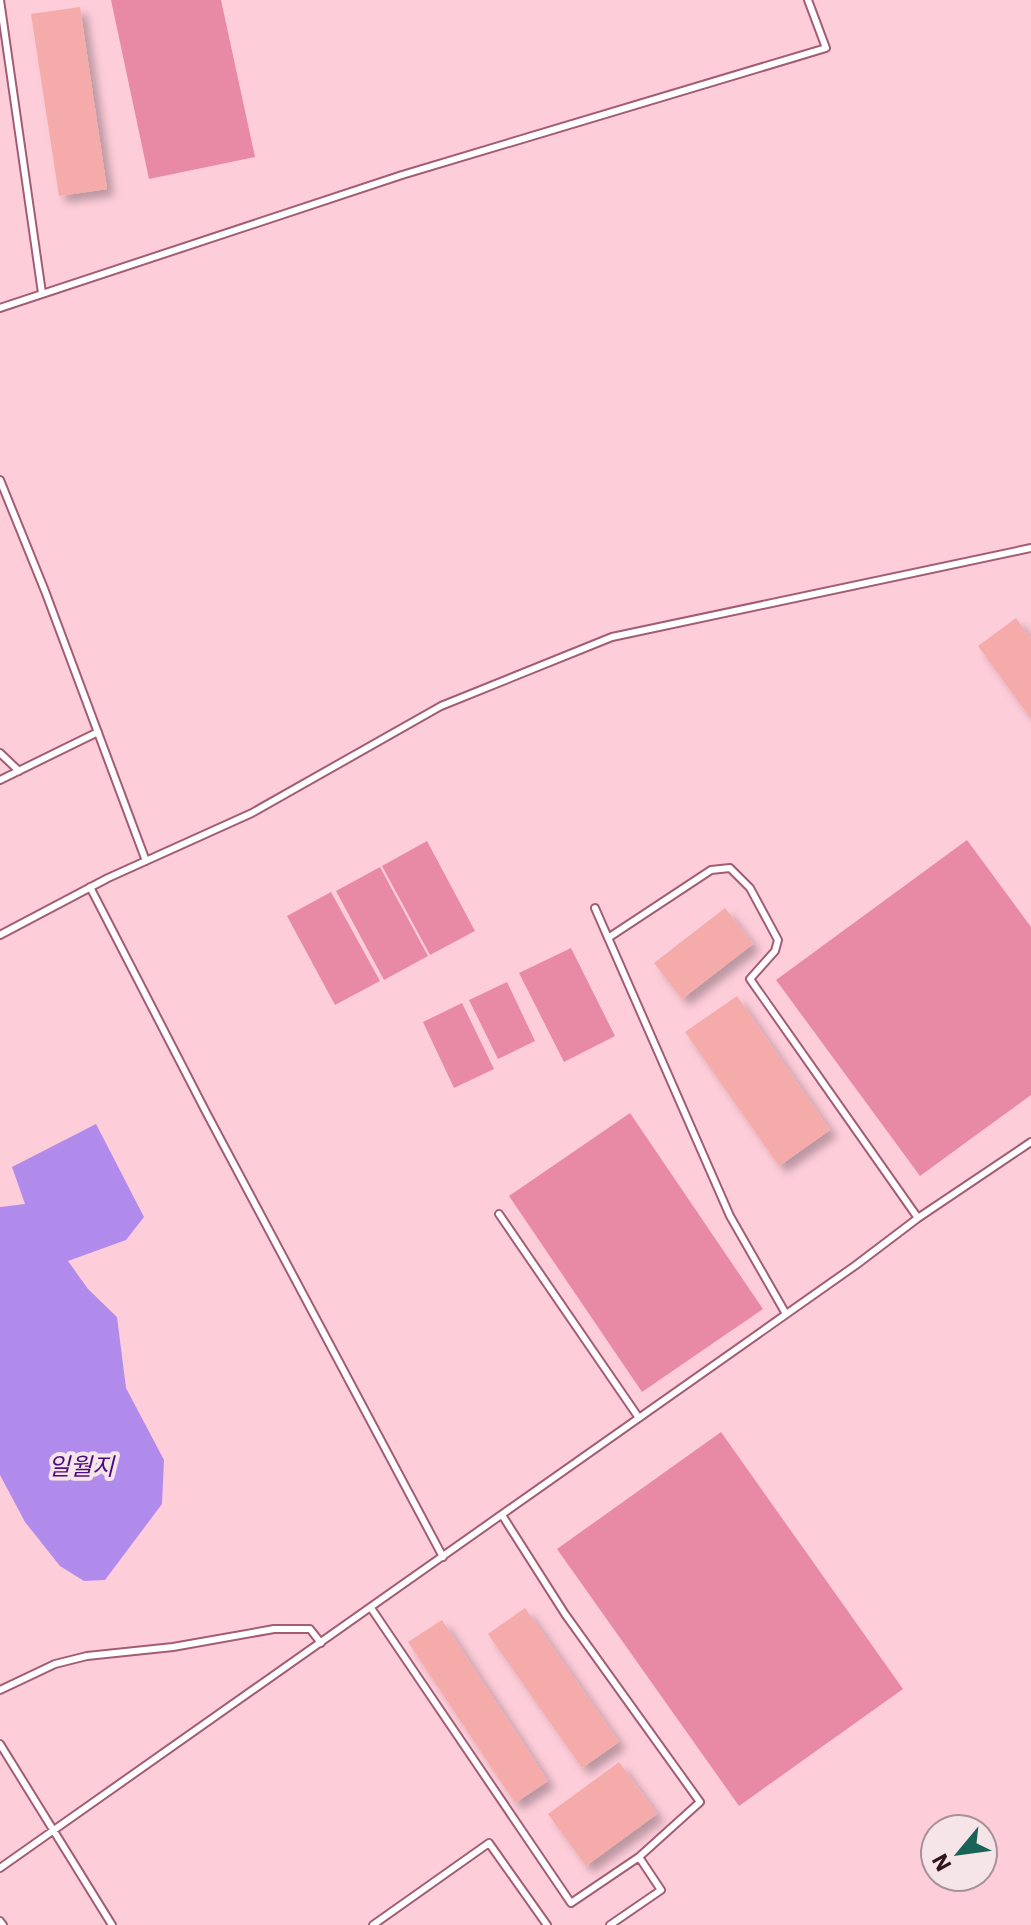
<svg xmlns="http://www.w3.org/2000/svg" width="1031" height="1925" viewBox="0 0 1031 1925" font-family="'IBM Plex Sans','Noto Sans KR',sans-serif">
	<style>
		.green { fill: #e88aa6 }
		.water { fill: #b18bec }
		.building { fill: #f4aba9; filter: url(#shadow) }
		.lines { fill: none; stroke-linecap: round; stroke-linejoin: round }
		.lane-casing { stroke: #a35d73; stroke-width: 10 }
		.lane { stroke: #fff; stroke-width: 6 }
		.labels { text-anchor: middle; dominant-baseline: central; stroke-width: 8; stroke-linejoin: round; paint-order: stroke }
		.water-label { font-size: 24px; font-style: italic; fill: #4b0a82; stroke: #f5e4e8 }
	</style>
	<defs>
		<filter id="shadow"><feDropShadow dx="7" dy="7" stdDeviation="4" flood-color="#0004"/></filter>
	</defs>
	<rect width="100%" height="100%" fill="#fecdda"/>
	<path class="green" d="M111,0h110l34,157 -106,22z
		M967,840l64,87v168l-111,81 -144,-196z
		M427,841l48,90 -45,24 -48,-89z
		M380,867l48,89 -44,24 -48,-89z
		M331,892l49,89 -45,24 -48,-89z
		M571,948l44,88 -51,26 -45,-89z
		M507,982l28,59 -37,18 -29,-59z
		M462,1003l32,66 -40,19 -31,-66z
		M630,1113l133,196 -121,83 -133,-196z
		M721,1432l182,257 -164,117 -182,-257z"/>
	<path class="water" d="M96,1124l48,93 -18,23 -58,21 20,28 29,28 9,71 38,72 -2,44 -57,76 -21,1 -24,-15 -35,-44 -25,-47v-268l25,-3 -13,-37z"/>
	<path class="building" d="M80,7l27,182 -48,7 -28,-182z
		M1016,618l15,21v80l-53,-73z
		M725,908l28,36 -71,55 -28,-36z
		M737,996l93,134 -51,36 -94,-134z
		M525,1608l94,134 -37,26 -94,-134z
		M442,1620l106,161 -33,22 -107,-161z
		M619,1762l38,52 -71,52 -38,-52z"/>
	<g class="lines">
		<g class="lane-casing">
			<path id="lane" d="M0,0l42,293
				M0,308l402,-133 424,-127 -18,-48
				M0,480l45,111 101,270
				M0,753l19,18
				M0,780l98,-48
				M90,887l116,225 237,445
				M595,908l135,308 56,98
				M0,935l108,-57 144,-65 189,-107 171,-69 419,-89
				M608,938l103,-68 19,-2 20,20 28,52 -3,11 -25,28 168,239
				M499,1214l140,204
				M502,1515l63,99 135,188 -61,55
				M371,1608l200,295 68,-46 22,33 -51,35
				M0,1690l55,-26 32,-8 86,-9 101,-18h36l11,14
				M0,1744l112,181
				M0,1868l856,-603 62,-47 113,-76
				M0,1921l3,4
				M373,1925l116,-82 58,82"/>
		</g>
		<use href="#lane" class="lane"/>
	</g>
	<g class="labels">
		<g class="water-label">
			<text x="81" y="1466">일월지</text>
		</g>
	</g>
	<g transform="translate(959 1853) rotate(241)"><circle r="38" fill="#f5e4e8" stroke="#a79197" stroke-width="2"/>
	<path d="M0-6L14 30L0 20L-14 30Z" fill="#1a6358"/>
	<text y="-12" font-size="22" font-weight="bold" text-anchor="middle" fill="#31151e">N</text>
	</g>
</svg>
